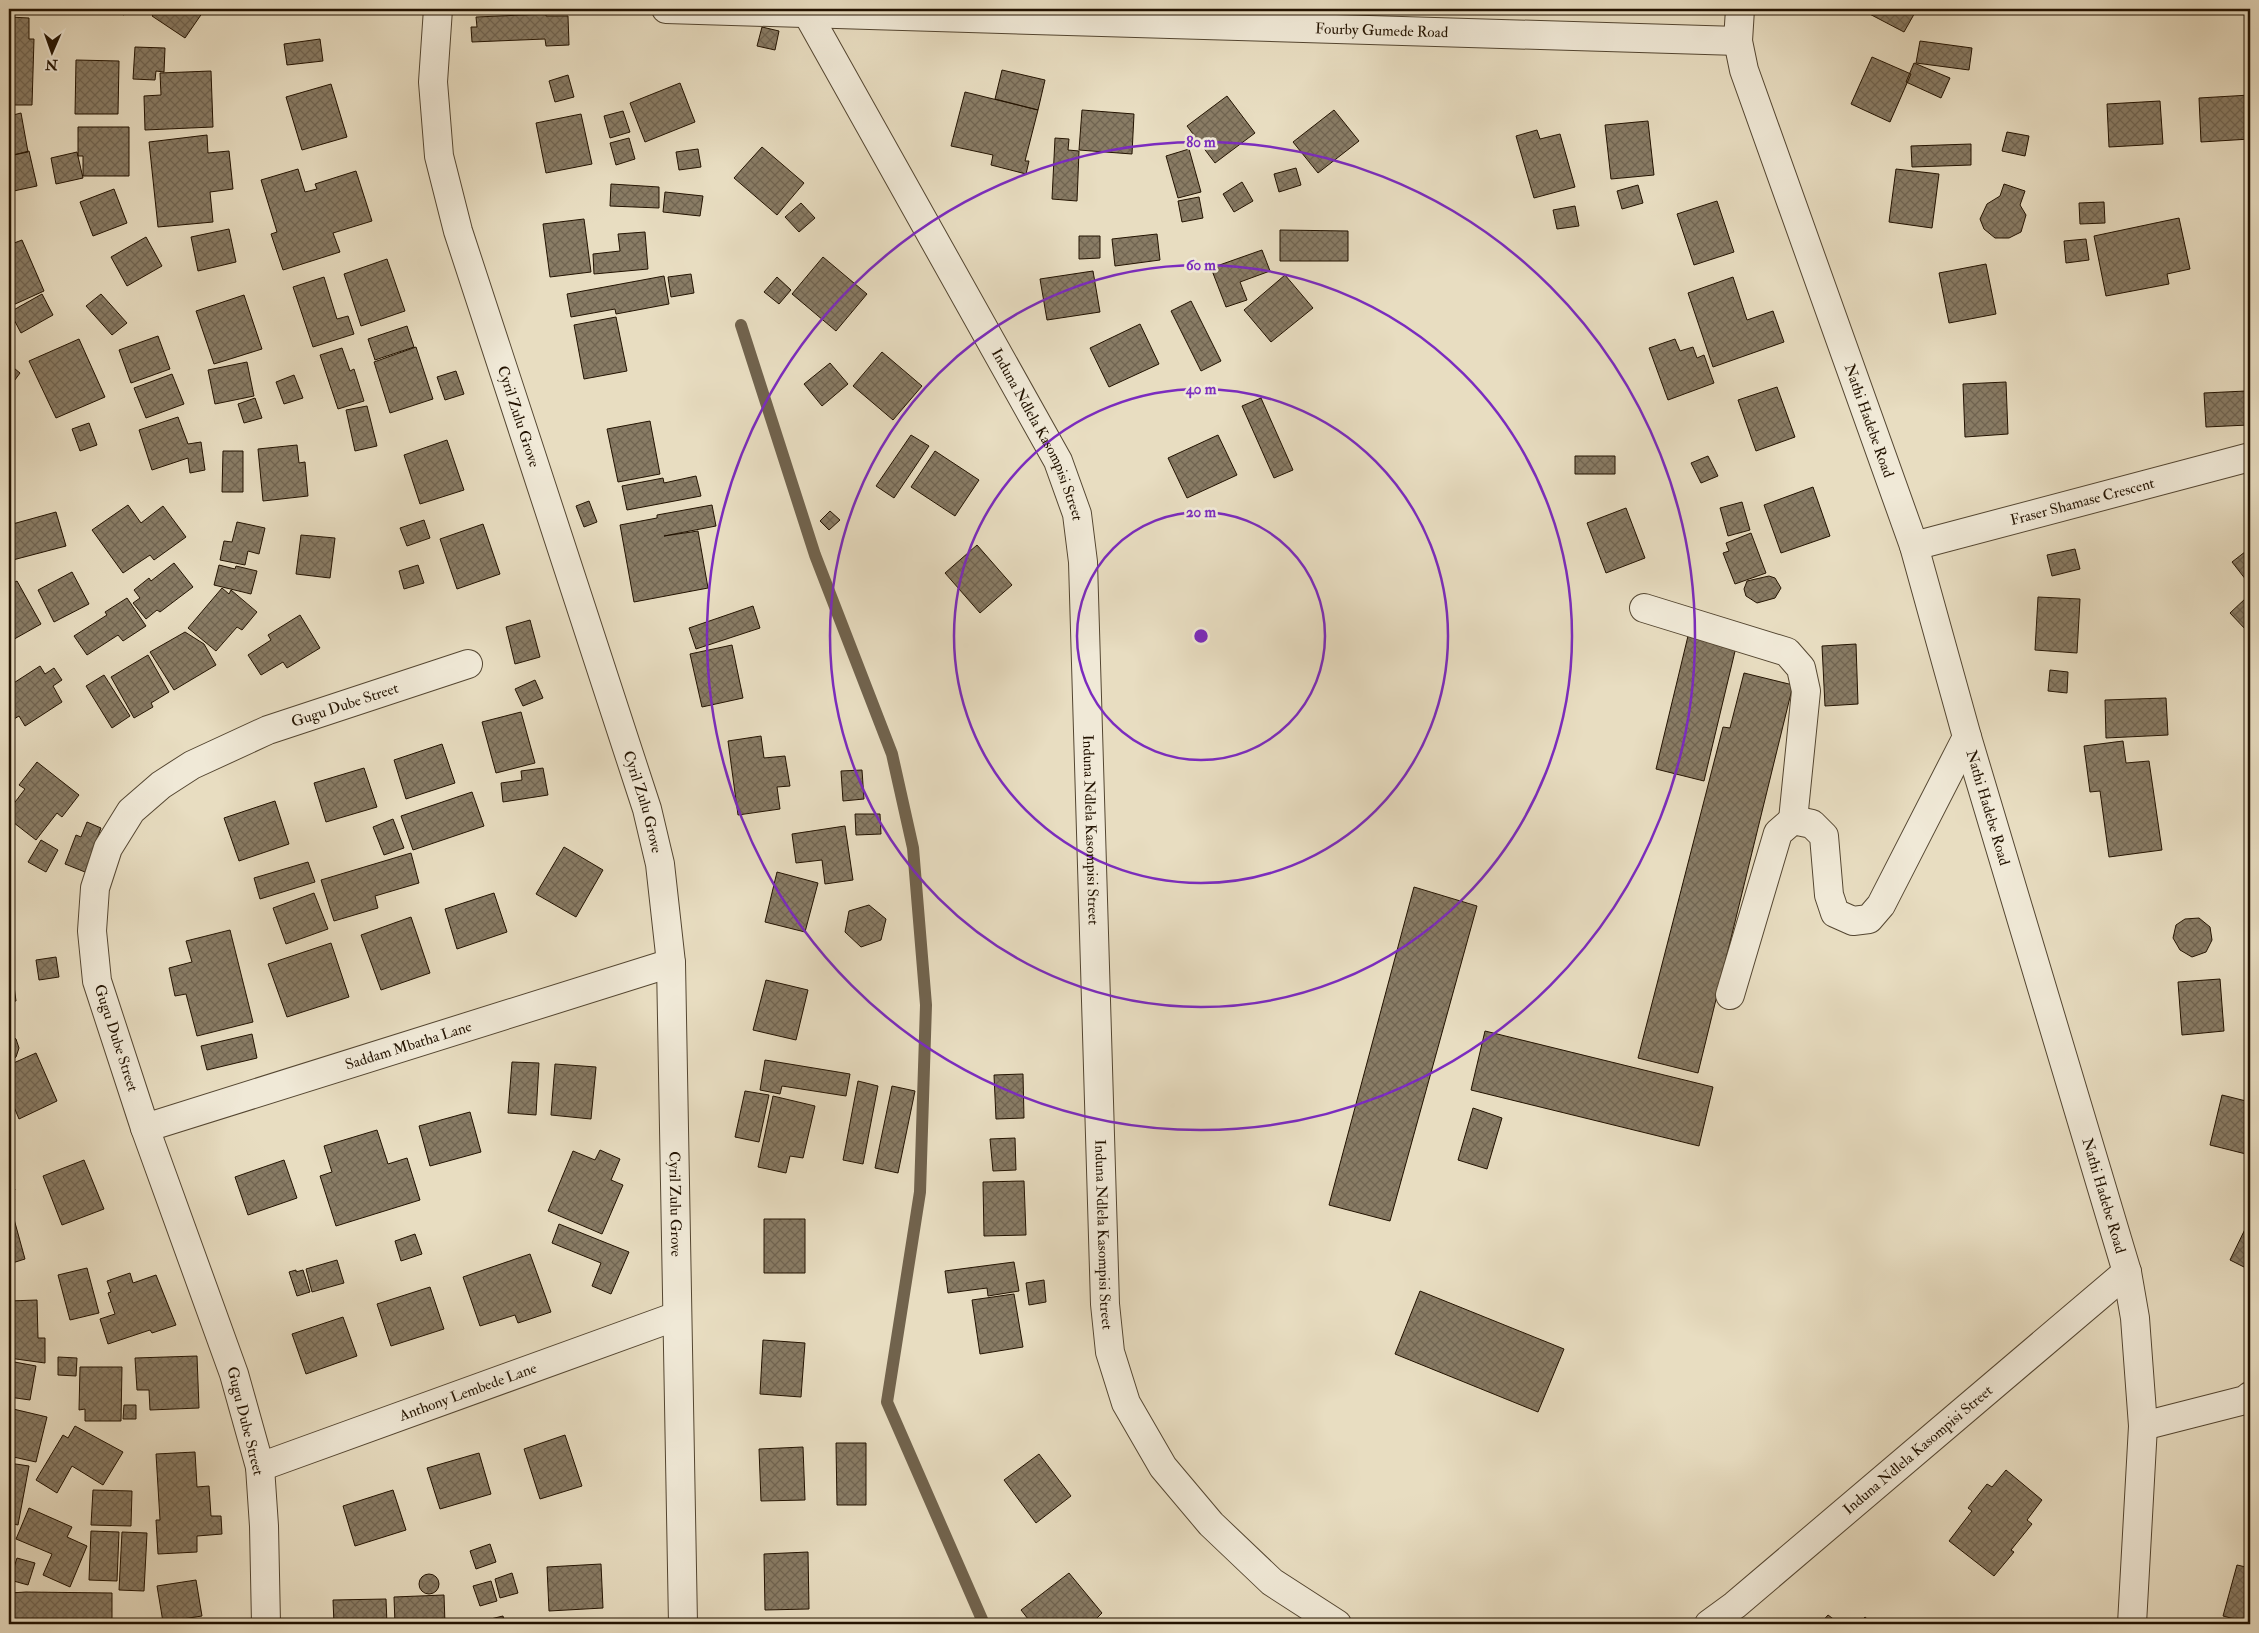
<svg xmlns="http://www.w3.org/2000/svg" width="2259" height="1633" viewBox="0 0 2259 1633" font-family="'IM FELL Double Pica',serif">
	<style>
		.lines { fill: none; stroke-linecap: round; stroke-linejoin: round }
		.stream { stroke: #71634d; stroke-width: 12 }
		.building { fill: url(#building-cross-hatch); stroke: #231301 }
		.minor-casing { stroke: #544631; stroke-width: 30 }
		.minor { stroke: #f0e9d7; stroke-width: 28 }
		.ring { fill: none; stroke: #7b2cbf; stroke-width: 2.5 }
		.labels { text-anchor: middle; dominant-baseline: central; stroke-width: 5; stroke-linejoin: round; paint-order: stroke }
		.street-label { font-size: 15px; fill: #231301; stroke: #f0e9d7 }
		.centre { fill: #7b2cbf; stroke: #f0e9d7; stroke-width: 2.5 }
		.ring-label { font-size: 15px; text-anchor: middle; font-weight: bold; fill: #7b2cbf; stroke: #f0e9d7; stroke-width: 5; stroke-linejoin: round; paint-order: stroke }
	</style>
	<defs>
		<pattern id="building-cross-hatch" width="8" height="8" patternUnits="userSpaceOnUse" patternTransform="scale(1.25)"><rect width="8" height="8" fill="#897c65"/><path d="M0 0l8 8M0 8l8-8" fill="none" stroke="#706451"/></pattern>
	</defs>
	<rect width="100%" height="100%" fill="#e8ddc1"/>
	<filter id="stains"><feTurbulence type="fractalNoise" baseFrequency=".004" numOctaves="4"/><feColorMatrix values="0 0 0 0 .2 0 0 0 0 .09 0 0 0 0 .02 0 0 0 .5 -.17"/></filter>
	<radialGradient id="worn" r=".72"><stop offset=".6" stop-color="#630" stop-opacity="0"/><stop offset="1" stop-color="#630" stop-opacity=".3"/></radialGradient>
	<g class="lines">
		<path class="stream" d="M741,325l74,230 77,199 21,94 13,157 -6,187 -33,210 97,222"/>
	</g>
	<path class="building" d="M109,9h17l-2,6z
		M158,9h47l-20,29 -33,-22z
		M1860,9h57l-13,23z
		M546,14v2h22l1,29 -23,1 -1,-7 -73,3 -1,-15h6l-1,-10z
		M9,17l20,1v21h5l-2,66h-23z
		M762,27l17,4 -4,19 -18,-4z
		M320,39l3,22 -36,4 -3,-21z
		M1920,41l52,7 -3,22 -53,-7z
		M135,47l30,1 -1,24 -8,-1 -1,9 -22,-1z
		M1872,57l39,17 -21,48 -39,-18z
		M76,60l43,1 -1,53h-43z
		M1914,63l36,15 -9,20 -35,-16z
		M1002,70l43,10 -7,30 -43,-11z
		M211,71l2,56 -68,3 -1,-34 17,-1 -1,-22z
		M568,75l6,22 -19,5 -6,-21z
		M680,83l15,39 -50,20 -15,-39z
		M331,84l16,53 -45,13 -16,-53z
		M965,92l73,18 -13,51h4l-3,13 -35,-9 2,-10 -42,-9z
		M2250,95v44l-49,3 -2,-44z
		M1227,96l28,37 -40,30 -28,-37z
		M2160,101l3,43 -54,3 -2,-43z
		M1082,110l52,4 -2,40 -53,-4z
		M1334,110l25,31 -41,32 -25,-31z
		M623,111l7,21 -20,6 -6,-22z
		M21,113l7,39 -19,4v-40z
		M581,114l11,50 -46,9 -10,-50z
		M1648,121l6,54 -43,4 -6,-54z
		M78,127h51v49h-46v-20h-5z
		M1537,130l3,9 20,-5 15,53 -41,11 -18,-62z
		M2007,132l22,4 -4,20 -23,-5z
		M207,135l1,18 21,-2 4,38 -23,3 3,30 -55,5 -9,-85z
		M629,138l6,21 -19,6 -6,-22z
		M1055,138l14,1 -1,11 11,1 -2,50 -25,-2z
		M1971,144v21l-59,2 -1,-21z
		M762,147l42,36 -27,32 -43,-37z
		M698,149l3,18 -22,3 -3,-18z
		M1189,149l12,43 -23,6 -12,-42z
		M29,151l8,35 -28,6v-36z
		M77,152l6,26 -27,6 -5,-26z
		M1296,168l5,17 -22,7 -5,-18z
		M298,169l7,23 12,-3 -2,-5 41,-13 16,50 -39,12 7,19 -57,18 -12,-36 6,-2 -16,-52z
		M1896,169l43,5 -7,54 -43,-6z
		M1242,182l11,19 -19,11 -11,-18z
		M611,184l48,3v21l-49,-2z
		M2004,184l21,7 -5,14 6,10 -5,17 -12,6h-14l-11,-9 -4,-10 7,-15 13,-8z
		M1638,185l5,18 -21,6 -5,-18z
		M114,189l13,34 -34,13 -13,-34z
		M665,192l38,4 -3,20 -37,-4z
		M1199,197l4,21 -21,4 -4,-21z
		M1717,201l17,51 -40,13 -17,-51z
		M2104,202l1,21 -25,1 -1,-21z
		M801,203l14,15 -16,14 -14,-15z
		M1575,206l4,20 -22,3 -4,-19z
		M2179,218l11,51 -23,5 2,10 -63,12 -12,-60z
		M584,219l7,53 -41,5 -7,-53z
		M229,229l7,33 -38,9 -7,-34z
		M1280,230l68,1v30h-68z
		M645,232l3,37 -54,5 -1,-20 27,-3 -2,-17z
		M1157,234l3,26 -45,6 -3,-27z
		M1079,236h21v22l-21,1z
		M146,237l16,29 -35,20 -16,-29z
		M2086,239l3,21 -23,3 -2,-22z
		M22,240l22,51 -31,14 -2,-5 -2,1v-56z
		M1262,250l8,21 -30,11 7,18 -21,7 -15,-39z
		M823,257l44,37 -31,37 -44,-37z
		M387,259l18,52 -44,15 -17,-52z
		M1986,264l10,50 -47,9 -10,-50z
		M1093,271l7,41 -53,8 -7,-41z
		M691,274l3,19 -23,4 -3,-20z
		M1285,275l28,33 -42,34 -27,-32z
		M664,276l5,28 -53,10 -1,-5 -44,8 -4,-23z
		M324,277l13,42 11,-3 6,18 -41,13 -20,-60z
		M777,277l14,13 -12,14 -15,-12z
		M1733,277l14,43 26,-9 11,31 -71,25 -25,-74z
		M42,294l11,21 -32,18 -11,-21z
		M101,294l26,29 -15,12 -26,-29z
		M244,295l18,54 -48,15 -18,-53z
		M1191,301l30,60 -20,10 -30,-60z
		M616,317l11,54 -43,8 -10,-54z
		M1140,324l19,40 -50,23 -19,-39z
		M407,326l7,21 -39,13 -7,-21z
		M158,336l12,33 -39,14 -12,-33z
		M79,339l26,58 -49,21 -27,-57z
		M1675,339l5,12 13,-4 4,11 7,-3 10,28 -46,17 -19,-52z
		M416,347l17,52 -43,14 -16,-51z
		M342,348l8,23 4,-2 10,32 -26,8 -18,-54z
		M882,352l40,34 -29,34 -40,-34z
		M247,362l7,34 -39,8 -7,-34z
		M830,363l18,21 -26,22 -18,-22z
		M9,364l11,9 -11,15z
		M456,371l8,23 -19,6 -8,-23z
		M172,374l12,30 -38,14 -12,-30z
		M294,375l9,23 -19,6 -8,-22z
		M2006,382l2,52 -43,3 -2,-53z
		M1777,387l18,50 -39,14 -18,-51z
		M2246,391l2,34 -42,2 -2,-34z
		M255,398l7,20 -18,5 -6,-19z
		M1261,398l32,72 -19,8 -32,-72z
		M367,406l10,40 -22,5 -9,-41z
		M178,417l10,27 13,-2 4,28 -15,3 -2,-15 -36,12 -13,-40z
		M650,421l10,53 -42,8 -11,-53z
		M89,423l8,22 -17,6 -8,-22z
		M911,435l18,11 -35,52 -18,-12z
		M1218,435l19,40 -50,23 -19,-40z
		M447,440l17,50 -44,14 -16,-49z
		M297,445l2,18 6,-1 3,34 -45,5 -5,-52z
		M223,451h20v41h-21z
		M935,451l44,29 -24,36 -44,-29z
		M1575,456h40v18h-40z
		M1708,456l10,20 -17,7 -10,-20z
		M696,476l5,20 -74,14 -5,-24 41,-8 1,5z
		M1813,487l17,49 -49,17 -17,-48z
		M589,501l8,21 -13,5 -8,-21z
		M1742,502l8,28 -22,6 -8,-28z
		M128,505l13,18 22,-17 23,31 -32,23 -4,-5 -27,18 -31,-43z
		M712,505l4,21 -52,10 34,-5 10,57 -74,14 -14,-77 37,-7v-3z
		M1626,508l19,50 -39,15 -19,-50z
		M830,511l10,9 -11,10 -9,-9z
		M56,512l10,34 -57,15v-36z
		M424,520l6,18 -23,8 -7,-18z
		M237,522l28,6 -6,26 -11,-3 -3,14 -25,-5 4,-19 8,1z
		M483,524l17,50 -43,15 -17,-50z
		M1751,533l15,40 -31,11 -12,-31 6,-2 -3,-8z
		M301,535l34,3 -5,40 -34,-4z
		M977,545l35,40 -32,28 -35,-40z
		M2250,548v37l-18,-23z
		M2075,549l5,20 -28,7 -5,-21z
		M174,563l19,24 -33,25 -3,-2 -11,9 -13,-16 7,-5 -6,-8 15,-12 2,3z
		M219,565l16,4 1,-3 21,5 -6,23 -37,-9z
		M418,565l6,18 -20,6 -5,-18z
		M72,572l17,32 -35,18 -16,-32z
		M1769,576l6,2 6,10 -6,10 -18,5 -11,-7 -2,-7 3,-8z
		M17,581l24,43 -32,18v-57z
		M222,588l7,6 2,-4 26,22 -15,18 -5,-3 -21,24 -28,-23z
		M2038,597l42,2 -3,54 -42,-3z
		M127,598l19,28 -23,15 -5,-6 -31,20 -13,-19 33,-21 -2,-3z
		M2246,598l4,4v24l-4,4 -16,-17z
		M753,606l7,22 -64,21 -7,-21z
		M300,615l20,33 -33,20 -4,-6 -22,13 -13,-20 23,-15 -3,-5z
		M530,620l10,37 -25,7 -9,-37z
		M185,632l19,12 12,21 -42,25 -24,-38z
		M1688,636l48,11 -32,134 -48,-12z
		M1856,644l2,60 -33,2 -3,-60z
		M732,645l11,53 -41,9 -12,-53z
		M148,655l21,37 -18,11 2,4 -19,11 -23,-41z
		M40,666l5,8 9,-6 8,12 -9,6 9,16 -37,24 -6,-10 -10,6v-36z
		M2050,670l18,2 -1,21 -19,-2z
		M1744,673l49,12 -95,388 -60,-15 85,-331 7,1z
		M104,675l26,41 -18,12 -26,-42z
		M535,680l8,18 -20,8 -8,-17z
		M2166,698l2,37 -62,3 -1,-38z
		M521,712l14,51 -39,10 -14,-51z
		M761,736l3,22 21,-2 5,30 -13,1 3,22 -42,6 -10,-74z
		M2123,741l3,22 23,-2 13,89 -53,7 -9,-66 -10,1 -6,-46z
		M442,744l13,39 -49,16 -12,-39z
		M37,762l42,33 -17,22 -5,-4 -21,27 -27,-21v-9l16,-21 -6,-4z
		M364,768l13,39 -51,15 -12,-39z
		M543,768l5,27 -45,7 -2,-19 21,-3 -1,-9z
		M862,770l2,29 -21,2 -2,-30z
		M472,792l12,34 -71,24 -12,-34z
		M275,801l14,43 -50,17 -15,-43z
		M855,814h25l1,20 -25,1z
		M393,819l11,29 -20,7 -11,-28z
		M87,822l14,6 -16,44 -20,-8 11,-29 5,2z
		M845,826l8,54 -28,4 -3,-24 -26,3 -4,-29z
		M41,840l17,10 -12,22 -18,-10z
		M564,847l39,23 -27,47 -40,-23z
		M411,853l8,30 -44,13 3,12 -44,13 -13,-41z
		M308,862l7,20 -55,17 -6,-21z
		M777,872l41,11 -13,49 -40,-10z
		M1414,887l63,19 -87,315 -61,-16z
		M314,893l14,36 -42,15 -13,-36z
		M494,893l13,39 -50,17 -12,-40z
		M869,905l17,14 -5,21 -20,7 -16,-15 4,-21z
		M411,917l19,56 -49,17 -20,-55z
		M2199,918l11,9 2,13 -6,12 -14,5 -12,-7 -7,-12 3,-13 9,-6z
		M230,930l23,92 -56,14 -11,-42 -11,2 -6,-28 23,-6 -6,-21z
		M331,943l18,54 -62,20 -19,-53z
		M9,949l7,52 -7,1z
		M56,957l3,20 -20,3 -3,-20z
		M2220,979l4,52 -42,4 -4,-53z
		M766,980l42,10 -12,50 -43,-10z
		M1485,1031l228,56 -14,59 -228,-56z
		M9,1034l7,5 3,9 -3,9 -7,5z
		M252,1034l5,24 -50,12 -6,-24z
		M36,1053l21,48 -38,18 -10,-24v-30z
		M765,1060l85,14 -4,22 -64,-10 -2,8 -20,-4z
		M512,1062l27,1 -3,52 -28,-2z
		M555,1064l41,3 -5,52 -40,-4z
		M1023,1074l1,44 -28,1 -2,-44z
		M858,1081l20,5 -15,78 -20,-4z
		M892,1086l23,5 -17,82 -23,-5z
		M745,1091l24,4 -10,47 -24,-5z
		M2222,1095l28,7v53l-40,-10z
		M773,1096l42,10 -12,52 -13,-2 -4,17 -28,-6z
		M1473,1108l29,10 -15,51 -29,-9z
		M470,1112l11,40 -51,14 -11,-40z
		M377,1130l11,34 19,-6 13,42 -84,26 -16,-50 12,-4 -8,-26z
		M1015,1138l1,32 -23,1 -3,-32z
		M600,1150l20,9 -9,21 12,5 -21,49 -54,-23 25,-60 22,9z
		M84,1160l20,49 -42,16 -19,-49z
		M284,1160l13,38 -49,17 -13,-38z
		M9,1172l6,18 -6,2z
		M1024,1181l2,54 -42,1 -1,-54z
		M9,1201l16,58 -16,5z
		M764,1219h41v54h-41z
		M2250,1219v51l-20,-10z
		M559,1224l70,28 -18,42 -19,-8 9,-23 -49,-20z
		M415,1234l7,20 -21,7 -6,-20z
		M530,1254l21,58 -33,11 -3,-8 -35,11 -17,-49z
		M337,1260l7,23 -32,9 -6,-23z
		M1014,1262l5,29 -31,5 -1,-8 -39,5 -3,-22z
		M87,1268l12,45 -29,7 -12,-45z
		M296,1270v2l7,-2 7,22 -13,4 -8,-24z
		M130,1273l3,10 23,-8 20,50 -24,8 -2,-3 -42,14 -8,-25 15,-5 -7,-21 3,-1 -4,-11z
		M1044,1280l2,22 -17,3 -3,-22z
		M430,1287l14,42 -53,17 -14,-42z
		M1420,1291l144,58 -26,63 -143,-58z
		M1014,1294l9,53 -43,7 -8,-54z
		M37,1300l1,38h7v25l-36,-5v-57z
		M343,1317l14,39 -51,18 -14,-40z
		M763,1340l42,3 -4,54 -41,-3z
		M197,1356l2,52 -49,2 -1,-20h-12l-2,-32z
		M58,1357l19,1 -1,18 -18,-1z
		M9,1361l27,5 -6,34 -21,-3z
		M80,1367h42l-1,54h-36v-12l-6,1z
		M124,1405h12v14h-13z
		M9,1408l38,9 -11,45 -27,-6z
		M75,1426l48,26 -20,33 -31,-19 -15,27 -21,-13 27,-45 5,3z
		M565,1435l17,51 -42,13 -16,-50z
		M836,1443h30v62h-29z
		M803,1447l2,53 -44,1 -2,-52z
		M195,1452l2,35 12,-1 2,30h10l1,18 -25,2v16l-39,2 -2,-34h4l-4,-66z
		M479,1453l12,41 -51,15 -13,-41z
		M1039,1454l32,42 -35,27 -32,-43z
		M9,1463l20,3 -11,59 -9,-2z
		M2006,1470l36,30 -15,20 5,4 -21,26 3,2 -20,24 -45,-35 23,-30 -4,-3 19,-24 5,3z
		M93,1490l39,1 -1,35 -40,-1z
		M393,1490l13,40 -51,16 -12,-40z
		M29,1508l43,19 -5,10 20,9 -17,41 -27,-12 9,-21 -36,-15z
		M91,1531l28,1 -2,49 -28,-1z
		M122,1532l25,1 -3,58 -25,-1z
		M490,1544l6,18 -20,7 -6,-18z
		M808,1552l1,57 -44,1 -1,-56z
		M17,1558l18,5 -7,22 -18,-5z
		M601,1564l2,44 -54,3 -2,-44z
		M2237,1565l13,3v55l-27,-7z
		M512,1573l6,20 -18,5 -5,-19z
		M1069,1573l33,40 -11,11h-59l-11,-14z
		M419 1584a10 10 0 1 1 20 0a10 10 0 1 1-20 0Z
		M196,1580l6,36 -39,6 -6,-36z
		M491,1581l6,20 -17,5 -7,-20z
		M26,1592l86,1v31h-103v-31z
		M444,1595l1,29h-50l-1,-27z
		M386,1599l1,25h-53l-1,-24z
		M1828,1615l12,9h-20z
		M503,1616l2,8h-27v-2z
		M1865,1617l8,7h-15z"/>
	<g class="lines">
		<g class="minor-casing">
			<g id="minor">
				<path id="s1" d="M438,9l-5,73 6,74 19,75 189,578 13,55 11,99 12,661"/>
				<path id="s2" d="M666,9l1072,32"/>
				<path id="s3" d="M1740,9l-2,32 6,29 170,476 53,191 160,535 8,46 8,108 -11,198"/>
				<path id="s4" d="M807,13l251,448 19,53 6,48 22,742 5,48 16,51 37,64 48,57 61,58 65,42"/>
				<path id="s5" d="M1914,546l336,-89"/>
				<path d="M1644,608l143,44 14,16 5,23 -13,129"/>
				<path d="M1730,995l48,-162 15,-13 19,4 12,12 5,59 6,18 18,8 16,-2 12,-14 86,-168"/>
				<path id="s6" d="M145,1128l526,-165"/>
				<path d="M2143,1426l102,-26 5,-4"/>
				<path id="s7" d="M260,1467l417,-151"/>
				<path id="s8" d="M266,1624l-2,-98 -4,-59 -26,-93 -89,-246 -48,-147 -5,-50 3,-43 13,-40 23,-37 30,-26 31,-20 76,-35 200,-66"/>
				<path id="s9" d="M1709,1624l26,-19 392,-333"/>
			</g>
		</g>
		<use href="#minor" class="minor"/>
	</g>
	<g class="ring">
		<circle cx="1201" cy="636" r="124"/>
		<circle cx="1201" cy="636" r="247"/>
		<circle cx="1201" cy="636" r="371"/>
		<circle cx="1201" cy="636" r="494"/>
	</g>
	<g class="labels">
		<g class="street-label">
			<text stroke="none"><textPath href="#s2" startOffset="716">Fourby Gumede Road</textPath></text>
			<text stroke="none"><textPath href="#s1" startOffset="420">Cyril Zulu Grove</textPath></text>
			<text stroke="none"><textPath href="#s3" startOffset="434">Nathi Hadebe Road</textPath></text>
			<text stroke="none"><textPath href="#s4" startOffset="481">Induna Ndlela Kasompisi Street</textPath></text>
			<text stroke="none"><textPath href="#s5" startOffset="174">Fraser Shamase Crescent</textPath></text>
			<text stroke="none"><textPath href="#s8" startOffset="1090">Gugu Dube Street</textPath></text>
			<text stroke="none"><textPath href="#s1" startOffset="825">Cyril Zulu Grove</textPath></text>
			<text stroke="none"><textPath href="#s3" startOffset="839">Nathi Hadebe Road</textPath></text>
			<text stroke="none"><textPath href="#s4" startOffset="886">Induna Ndlela Kasompisi Street</textPath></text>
			<text transform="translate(116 1038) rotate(72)">Gugu Dube Street</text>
			<text stroke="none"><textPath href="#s6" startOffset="276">Saddam Mbatha Lane</textPath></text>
			<text stroke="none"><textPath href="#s3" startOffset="1244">Nathi Hadebe Road</textPath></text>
			<text stroke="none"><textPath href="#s1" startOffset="1230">Cyril Zulu Grove</textPath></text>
			<text stroke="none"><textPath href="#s4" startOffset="1291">Induna Ndlela Kasompisi Street</textPath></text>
			<text stroke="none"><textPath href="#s7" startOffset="221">Anthony Lembede Lane</textPath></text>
			<text transform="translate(245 1421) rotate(76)">Gugu Dube Street</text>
			<text stroke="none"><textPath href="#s9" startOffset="272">Induna Ndlela Kasompisi Street</textPath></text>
		</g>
	</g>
	<circle cx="1201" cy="636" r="8" class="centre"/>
	<g class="ring-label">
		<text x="1201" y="147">80 m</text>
		<text x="1201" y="270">60 m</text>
		<text x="1201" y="394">40 m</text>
		<text x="1201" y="517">20 m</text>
	</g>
	<rect width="2259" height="1633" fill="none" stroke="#e8ddc1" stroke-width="30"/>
	<rect x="10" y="10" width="2239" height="1613" fill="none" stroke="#231301" stroke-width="2.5"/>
	<rect x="15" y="15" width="2229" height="1603" fill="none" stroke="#231301"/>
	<g transform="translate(52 52) rotate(182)" stroke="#f0e9d7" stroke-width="4" paint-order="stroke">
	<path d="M0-4L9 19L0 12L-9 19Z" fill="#231301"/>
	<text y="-8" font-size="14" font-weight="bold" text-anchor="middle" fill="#231301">N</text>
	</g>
	<rect width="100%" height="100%" filter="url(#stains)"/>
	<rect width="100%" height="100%" fill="url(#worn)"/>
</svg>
